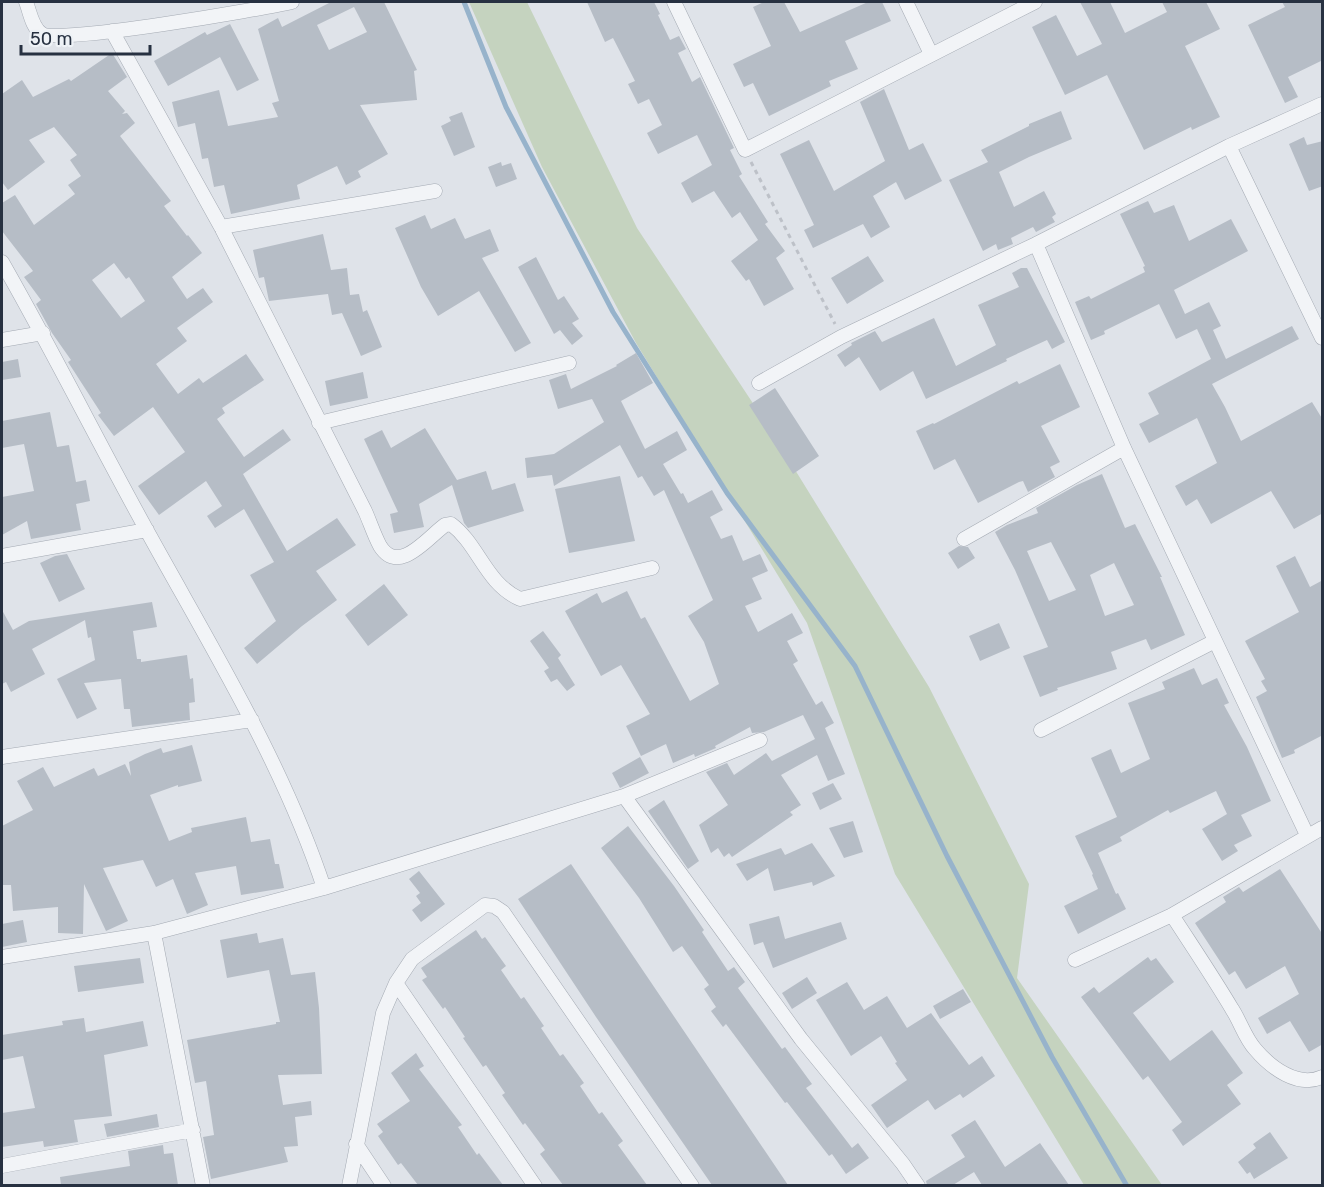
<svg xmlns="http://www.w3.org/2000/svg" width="1324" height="1187" viewBox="0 0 1324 1187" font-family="Rubik,sans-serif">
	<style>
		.green { fill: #c5d3bf }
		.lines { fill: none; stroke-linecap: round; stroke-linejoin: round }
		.stream { stroke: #97b3cb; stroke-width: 5 }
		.building { fill: #b6bdc6; fill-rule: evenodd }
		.minor-casing { stroke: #a4aab3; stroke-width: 15 }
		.path { stroke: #bdc1c8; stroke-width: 3; stroke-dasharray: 4.5 4.5; stroke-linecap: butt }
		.minor { stroke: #f2f4f7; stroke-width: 14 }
	</style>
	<rect width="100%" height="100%" fill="#dfe3e9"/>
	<path class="green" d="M469,2h58l110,226 131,198 161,261 100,197 -12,94 145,207h-78l-189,-311 -88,-251 -171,-280 -94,-176z"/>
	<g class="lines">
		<path class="stream" d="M464,2l42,105 107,205 114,181 128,173 92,190 105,201 75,129"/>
	</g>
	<path class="building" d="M331,2h53l33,68 -3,1 3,29 -57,5 28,49 -30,17 3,6 -15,8 -9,-19 -40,19 3,14 -69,15 -7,-29 -10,2 -6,-29 -6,1 -7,-36 -17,4 -6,-25 47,-12 9,36 50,-9 -6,-14 7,-2 -21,-72 20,-11 4,9zM354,7l13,25 -38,18 -12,-25z
		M587,2h67l6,12 -2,1 12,25 9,-4 7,13 -8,4 14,29 8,-5 34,71 -4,2 12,24 -3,2 29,46 -3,2 20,27 -9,7 18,31 -30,17 -15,-27 -3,2 -15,-20 27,-21 -18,-28 -8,6 -18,-27 -22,12 -11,-20 31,-18 -15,-30 -39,19 -11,-21 15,-8 -13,-26 -11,5 -10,-20 7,-3 -22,-43 -8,4z
		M764,2h20l16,30 68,-30h14l9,19 -46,20 13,28 -29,12 2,5 -62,30 -16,-33 -9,4 -11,-23 38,-18 -18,-39z
		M1080,2h30l15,31 42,-21 -5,-10h44l14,27 -35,17 35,71 -28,13 -1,-3 -47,23 -37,-75 -42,20 -33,-68 24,-12 21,41 25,-12z
		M1282,2h41v58l-35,17 10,20 -13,6 -37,-78 37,-18z
		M230,24l29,56 -22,11 -17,-34 -52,29 -14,-25 51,-29 2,3z
		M112,53l15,24 -19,14 17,20 -3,3 5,-1 8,10 -15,13 51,65 -7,5 23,30 1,-1 14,18 -30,24 15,22 16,-11 10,14 -36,26 10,13 -31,23 22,30 21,-16 4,5 43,-29 18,26 -42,28 3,5 -8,6 27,38 39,-28 8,11 -48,34 44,77 50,-33 19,27 -40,26 21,29 -35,26 -45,38 -13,-16 32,-27 -26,-46 24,-13 -30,-53 -29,19 -8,-12 15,-10 -16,-25 -47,34 -21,-29 47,-34 -32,-45 -39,29 -16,-21 3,-2 -33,-51 3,-2 -19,-27 -16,-29 5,-4 -17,-23 9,-6 -31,-40v-28l13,-8 19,30 41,-31 -7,-9 13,-9 -11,-16 7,-5 -23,-28 -25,13 16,22 -37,28 -6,-8v-88l20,-14 11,17 36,-18 2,2zM114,263l12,16 3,-2 16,24 -24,17 -29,-38z
		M884,89l25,61 14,-7 19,38 -37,19 -9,-18 -23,14 17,31 -19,11 -8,-14 -50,24 -9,-18 10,-5 -34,-71 29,-14 25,51 51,-30 -25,-59z
		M1061,111l11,28 -43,18 -30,15 15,35 30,-16 12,23 -4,3 3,5 -19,10 -3,-5 -22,11 2,6 -15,6 -2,-6 -13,7 -34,-71 39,-18 -7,-12 48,-24v-2z
		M462,112l13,35 -21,9 -13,-30 10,-5 -2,-4z
		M1304,137l3,8 16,-4v45l-14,5 -20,-47z
		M501,162l1,4 9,-3 6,16 -21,8 -8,-20z
		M1148,201l6,12 20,-8 15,36 42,-22 17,32 -74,39 11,24 24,-12 12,24 -8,4 13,29 66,-33 7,13 -87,45 13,23 16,34 71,-39 11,18v93l-29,16 -23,-38 -60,33 -14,-25 -11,7 -11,-20 42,-23 -20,-45 -48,25 -10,-19 20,-10 -11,-21 63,-34 -14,-30 -21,10 -17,-35 -55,27 1,3 -14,6 -16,-38 14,-6 2,3 54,-27 -2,-5 2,-1 -25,-52z
		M425,215l6,14 24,-11 10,21 25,-10 9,22 -17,7 49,85 -16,9 -36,-61 -41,25 -17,-29 -26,-59z
		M323,234l8,36 16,-2 3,27 9,-1 4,18 4,-2 15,37 -21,9 -19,-43 -10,2 -4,-21 -59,7 -5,-24 -5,1 -6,-28z
		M868,256l16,25 -37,23 -16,-26z
		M536,257l22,43 6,-4 15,23 -7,4 11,13 -11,9 -12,-15 -6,4 -36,-67z
		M1021,268h6l38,74 -13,7 -5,-9 -41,19 1,2 -81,38 -13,-28 -33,20 -21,-34 -14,10 -8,-12 15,-10 -1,-2 24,-12 7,11 52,-24 22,48 40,-21 -18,-40 41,-18 -7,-14z
		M636,353l17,30 -32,18 24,48 32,-18 10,19 -24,14 18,30 2,-1 5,10 24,-13 11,20 -13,7 11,22 11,-4 11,26 17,-7 8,17 -16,7 10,21 -17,7 13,26 34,-19 11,20 -16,8 11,20 -5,3 23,41 6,-4 12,22 -9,5 20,46 -17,7 -11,-26 -36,20 20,30 -11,7 3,3 -61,42 -3,-4 -5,4 -6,-9 -7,5 -12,-28 29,-20 -22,-33 21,-9 7,12 32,-22 6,8 43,-22 -12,-24 -39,17 -12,1 -2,-6 -35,19 1,2 -21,9 -1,-3 -21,9 -7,-19 -25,12 -15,-30 24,-12 -29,-49 -20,11 -36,-65 32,-18 5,10 25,-12 14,28 4,-2 45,84 29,-17 -15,-42 -16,-26 25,-16 -49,-110 -10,6 -12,-20 -4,2 -18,-33 -66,41 -2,-11 -25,3 -2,-20 29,-4 50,-32 -12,-23 -34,10 -9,-29 17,-6 5,15 46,-23 -1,-1z
		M18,359l3,18 -19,3v-18z
		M1060,364l20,43 -39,19 19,36 -10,5 5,10 -27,15 -5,-11 -4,1 -41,21 -23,-44 -21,11 -18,-39 17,-8 1,1 83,-43 2,3z
		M363,372l5,26 -38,8 -5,-25z
		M775,388l44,68 -26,18 -44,-69z
		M50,412l7,35 12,-2 7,37 10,-2 4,21 -14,3 5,26 -50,9 -4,-18 -25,14v-38l32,-6 -10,-47 -22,4v-27z
		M425,428l32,52 29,-9 6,19 23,-7 9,28 -56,17 -4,-5 -12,-38 -33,19 5,23 -30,6 -4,-19 8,-2 -34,-73 18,-9 9,18z
		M1102,474l23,54 10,-4 27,53h-2l25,58 -34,15 -5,-11 -35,13 6,17 -60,19 1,2 -18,7 -17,-41 25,-9 -33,-77 -20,-38 12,-7 31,-12 -2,-5 41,-23zM1051,542l25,48 -27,11 -22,-50zM1114,563l20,42 -29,11 -15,-41z
		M620,476l15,65 -66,12 -14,-64z
		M959,546l9,1 7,11 -17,11 -10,-16z
		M67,554l18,35 -26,13 -19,-39 15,-7z
		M1295,556l15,31 13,-7v155l-29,15 1,3 -13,5 -26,-61 11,-6 -6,-10 4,-2 -20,-38 54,-29 -23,-46z
		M384,584l24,31 -40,31 -23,-31z
		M152,602l5,25 -24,4 4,28h4v3l46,-7 3,24 3,-1 2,24 -6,1 1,17 -58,7 -2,-18h-6l-3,-30 -37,4 13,26 -20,10 -20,-40 38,-19 -4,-23 -3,1 -3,-18 -53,29 13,25 -34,18 -5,-10 -4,2v-74l11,20 16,-9z
		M999,623l11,25 -30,13 -11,-25z
		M543,631l18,24 -3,3 17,27 -8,6 -10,-12 -6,3 -7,-11 5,-3 -19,-27z
		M1194,668l8,17 15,-7 12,25 -5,2 23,42 24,54 -30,14 11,21 -18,9 4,6 -16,10 -20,-32 25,-15 -11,-23 -46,22 -2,-3 -48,27 2,4 -24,12 18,41 2,-1 8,16 -48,25 -14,-28 34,-17 -6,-14 1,-1 -18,-38 42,-19 -26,-59 20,-9 10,24 29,-14 -22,-56 37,-14 -3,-7z
		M192,745l10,36 -24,6v-2l-28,10 19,46 23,-9 -1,-4 55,-11 5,25 19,-3 5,25h4l5,24 -43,7 -5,-29 -41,7 13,32 -21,9 -14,-35 -17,8 -13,-27 -40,8 25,53 -22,10 -22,-47 -1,50 -25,-1v-26l-45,4 -2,-26h-9v-59l31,-16 -16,-29 26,-14 11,20 40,-19 4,8 27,-12 6,12 -2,-14 16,-8 16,-6 2,5z
		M640,757l9,16 -29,15 -8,-15z
		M833,783l9,16 -22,11 -8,-17z
		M664,800l35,61 -11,8 -40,-58z
		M853,821l10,31 -19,6 -15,-30z
		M628,826l46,60 30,44 -2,2 26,39 6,-4 11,15 -7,6 44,61 3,-2 27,37 -6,4 46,60 6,-5 11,15 -23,16 -14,-20 -3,2 -42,-54 -2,1 -59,-79 -3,3 -12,-16 5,-4 -12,-18 5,-4 -27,-39 -9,6 -34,-54 -38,-50z
		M812,843l23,33 -22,10 -1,-4 -38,9 -6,-23 -21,13 -11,-17 45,-16 4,7z
		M571,864l75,111 142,210h-76l-116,-168 -78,-118z
		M1280,869l43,66v109l-14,8 -19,-31 -23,13 -9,-16 41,-24 -14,-28 -39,23 -11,-18 -6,4 -34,-52 31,-21 -3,-5 16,-10 4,5z
		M419,871l26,33 -24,18 -9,-12 9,-7 -5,-7 4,-3 -11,-14z
		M779,916l6,23 56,-17 6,17 -74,29 -10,-26 -9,3 -5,-21z
		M23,920l4,22 -25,5v-23z
		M476,930l6,9 3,-2 21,29 -5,4 20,29 3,-2 20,29 -3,2 19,28 3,-2 21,29 -4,3 19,28 3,-2 21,29 -5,4 29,40h-84l-23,-31 5,-4 -20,-27 -2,2 -21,-30 3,-2 -19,-28 -3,2 -20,-29 2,-1 -20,-30 -2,2 -21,-29 5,-3 -6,-9z
		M257,933l2,10 24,-5 8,37 24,-3 4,36 3,66 -44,1 5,30 28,-4 1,14 -17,2 3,29 -14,1 4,15 -77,17 -8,-42 11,-2 -8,-54 -11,2 -8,-43 89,-16v-2h4l-11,-52 -42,8 -7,-38z
		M1148,957l3,4 5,-3 18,24 -41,31 37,48 42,-31 31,43 -16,12 14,19 -58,42 -11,-16 10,-8 -34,-46 -5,4 -62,-83 13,-10 5,6z
		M140,958l4,25 -66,9 -4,-26z
		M807,977l10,16 -25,16 -10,-16z
		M847,982l17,28 23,-14 20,32 24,-15 38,52 13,-9 13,20 -32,22 -3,-4 -25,16 -7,-10 -41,28 -16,-23 36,-25 -12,-17 2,-1 -16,-26 -30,20 -35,-56z
		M963,989l8,13 -31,17 -7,-13z
		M84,1018l2,14 57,-11 5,25 -44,9 8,61 -38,4 4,22 -34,5 -1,-6 -41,6v-34l33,-5 -12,-52 -21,4v-25l61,-10 -1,-4z
		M416,1053l8,13 -5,3 43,56 -4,2 19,28 2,-2 24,32h-85l-17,-22 -3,2 -20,-29 5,-4 -6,-8 33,-23 -19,-28z
		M157,1114l2,13 -52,10 -3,-13z
		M975,1120l30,47 35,-24 29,42h-87l-8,-13 -21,13h-26l-1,-4 39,-24 -14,-22z
		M1270,1132l18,26 -34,21 -4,-7 -3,2 -9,-12 18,-14 -3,-4z
		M163,1145l1,9 9,-1 5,32h-117l-1,-8 70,-11 -2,-15z"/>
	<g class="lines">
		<g class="minor-casing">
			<path id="minor" d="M26,2c4,10 6,26 16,32 17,10 220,-25 250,-32
				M674,2l71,148 290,-148
				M906,2l25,52
				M112,31l109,196 144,284c5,11 9,24 15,35 19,30 48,-9 65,-21l6,-1c28,21 34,59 69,75l132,-31
				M1229,146l93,192
				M221,227l214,-36
				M1036,244l88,204 183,387
				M2,262c52,91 98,184 149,276 63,114 132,226 173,350
				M2,340l41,-7
				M759,383l82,-46 195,-93 193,-98 93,-42
				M319,423l250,-60
				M964,539l160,-91
				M2,556l145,-26
				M1041,730l174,-89
				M2,757l250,-37
				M624,796l177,243 102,125 15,22
				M1172,915c20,31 41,62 60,94 8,12 13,29 23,40 16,19 43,39 67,28
				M154,933l49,253
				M2,957l152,-24 170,-45 300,-92 136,-56
				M1075,960l97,-45 150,-87
				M396,983l139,203
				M356,1144l28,42
				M2,1166l191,-36
				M349,1186l34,-173 13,-30 16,-24 73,-54 9,1 9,6 189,274"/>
		</g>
		<path class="path" d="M751,162l84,162"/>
		<use href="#minor" class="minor"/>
	</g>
	<rect width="1324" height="1187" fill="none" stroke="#273141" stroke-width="6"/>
	<path d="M21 45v9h129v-9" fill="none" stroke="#273141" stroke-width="3"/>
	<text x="30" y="45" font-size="18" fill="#273141" stroke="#eef2f6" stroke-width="4.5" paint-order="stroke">50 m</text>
</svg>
